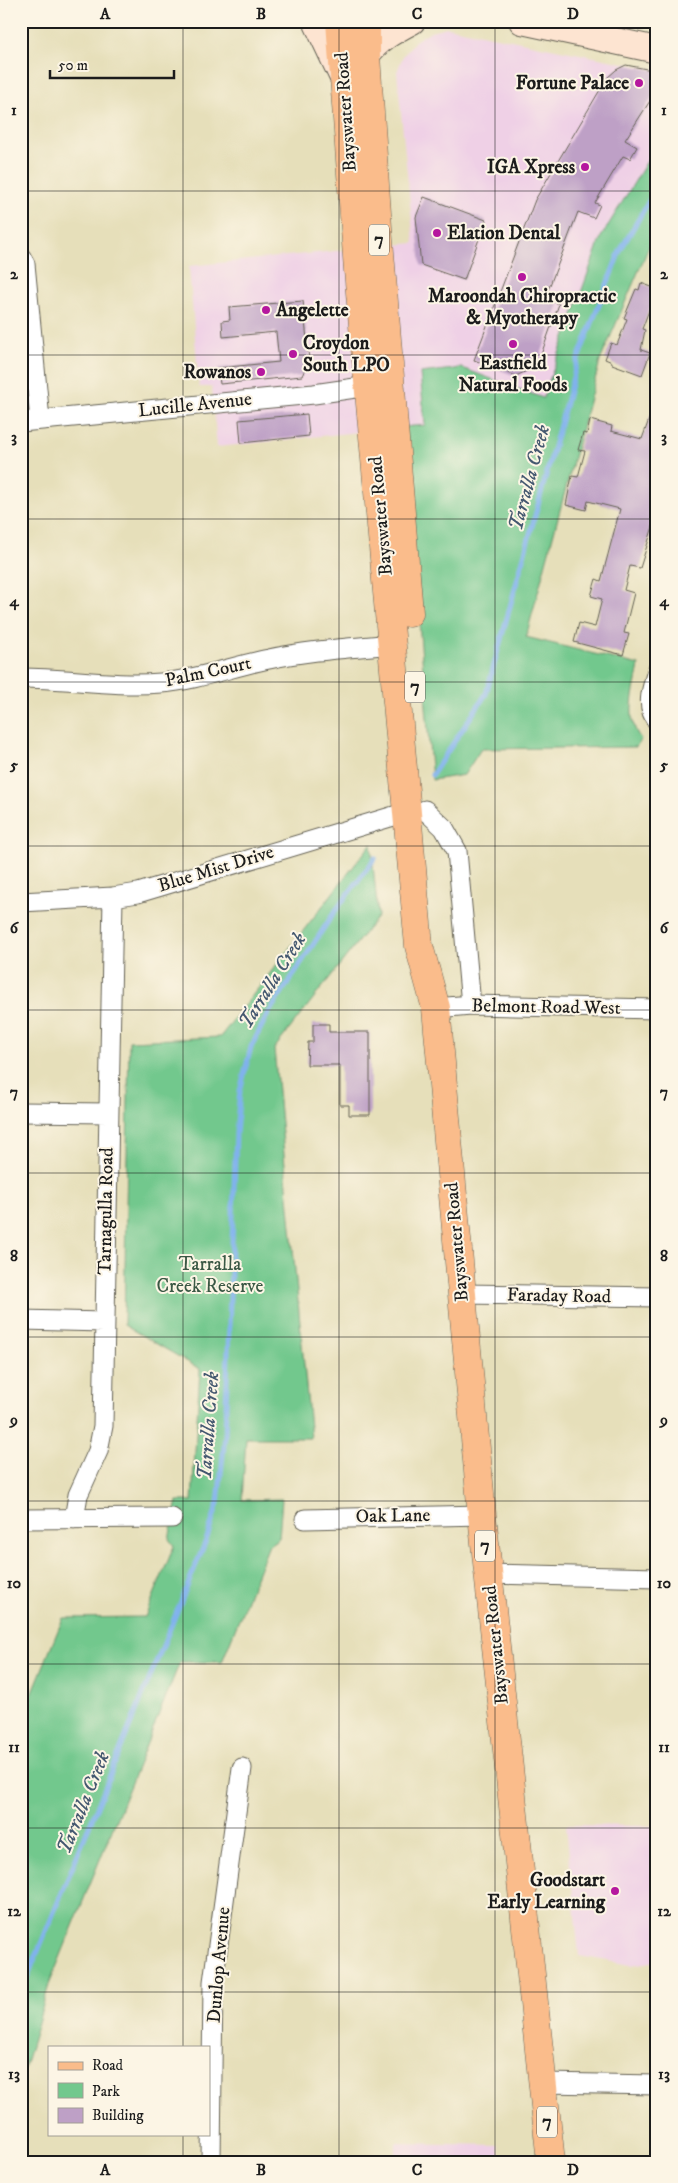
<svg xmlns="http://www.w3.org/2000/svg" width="678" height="2183" viewBox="0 0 678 2183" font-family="'IM FELL DW Pica',serif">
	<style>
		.built { fill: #efd0e6 }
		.green { fill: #72c88d; stroke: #477254 }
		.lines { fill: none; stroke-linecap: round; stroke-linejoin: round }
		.stream { stroke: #80b2ed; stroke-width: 5 }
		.building { fill: #bea0c6 }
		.street-casing { stroke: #636053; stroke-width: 21 }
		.secondary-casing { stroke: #636053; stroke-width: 28 }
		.primary-casing { stroke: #636053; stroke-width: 29 }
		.street { stroke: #fff; stroke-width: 19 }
		.secondary { stroke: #fde4d1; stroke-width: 26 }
		.primary { stroke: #fabc8b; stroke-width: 28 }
		.grid { fill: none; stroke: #1c1c1c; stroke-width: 1; stroke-opacity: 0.55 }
		.poi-dot { fill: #b5179e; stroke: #fcf5e5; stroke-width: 2 }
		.labels { text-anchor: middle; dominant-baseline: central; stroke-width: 4; stroke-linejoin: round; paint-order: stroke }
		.shield { fill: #fcf5e5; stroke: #5f5d58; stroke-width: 1 }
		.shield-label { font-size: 18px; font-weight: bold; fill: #1c1c1c }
		.poi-label { font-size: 19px; font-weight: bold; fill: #1c1c1c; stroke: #fcf5e5; text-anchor: end }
		.street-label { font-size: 19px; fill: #1c1c1c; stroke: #fcf5e5 }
		.park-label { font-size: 19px; fill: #3a5844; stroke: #fcf5e5 }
		.water-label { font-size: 20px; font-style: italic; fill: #445870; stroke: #fcf5e5 }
		.neatline { fill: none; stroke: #1c1c1c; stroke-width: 2 }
		.grid-label { font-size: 16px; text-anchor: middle; font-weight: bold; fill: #1c1c1c }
	</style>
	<rect width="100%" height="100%" fill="#fcf5e5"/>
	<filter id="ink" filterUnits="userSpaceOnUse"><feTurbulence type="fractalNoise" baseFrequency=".02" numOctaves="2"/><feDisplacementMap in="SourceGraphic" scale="10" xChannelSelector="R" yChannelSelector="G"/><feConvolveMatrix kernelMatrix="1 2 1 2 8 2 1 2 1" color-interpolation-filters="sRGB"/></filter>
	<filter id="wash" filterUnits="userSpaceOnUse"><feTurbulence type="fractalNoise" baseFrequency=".0096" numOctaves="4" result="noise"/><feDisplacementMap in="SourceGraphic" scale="20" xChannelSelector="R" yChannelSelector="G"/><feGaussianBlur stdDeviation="1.12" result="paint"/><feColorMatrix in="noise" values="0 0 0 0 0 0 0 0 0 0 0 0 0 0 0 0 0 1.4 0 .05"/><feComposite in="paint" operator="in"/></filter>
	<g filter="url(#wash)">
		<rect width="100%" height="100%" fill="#e6dfba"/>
		<path class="built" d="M447,27l210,43v75l-56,92 -58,161 -81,-30 -41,5 4,52 -208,22 -5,-60h-13l-10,-121 225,-23 -17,-171 6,-16 12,-15 16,-10z
			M566,1825l91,1v135l-26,4 -52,-9z
			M396,2143l102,2 2,17h-104z"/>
		<path class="green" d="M657,145v83l-57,133 -74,276 113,28c-4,26 -15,52 2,74l-5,8 -155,2 -17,26 -32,5 -29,-353 22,-2 -5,-52 42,-5 81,30 58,-161z
			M371,844l7,72 -104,133 37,389h-65l-4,62 40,-1 -3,39 -10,7 -47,117h-42l-131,323 -28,95v-359l42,-103 82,-1 29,-71 -5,-7 8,-38h15l8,-132 -76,-44 5,-284 91,-4z"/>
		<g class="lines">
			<path class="stream" d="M432,775l54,-81 92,-335 42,-108 37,-64
				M21,1998l6,-20 180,-440 11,-35 7,-67 11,-303 4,-42 11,-44 17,-33 65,-100 42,-56"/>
		</g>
		<g id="blocks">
			<path class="building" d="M626,65l31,6v19l-32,50 12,7 -7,12 -7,-3 -9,15 -19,32 5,2 -6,13 -16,-6 -33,86 14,6 -22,62 -21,10 -42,-16 61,-160 72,-122 9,-8z
				M424,197l62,23 -22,60 -43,-15 -5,-48z
				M641,283l16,6 -15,40 3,1 -4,20 9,3 -8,22 -30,-11v-2l-7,-3 6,-16 6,2 10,-26 -3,-1 12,-29 3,1z
				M303,301l6,59 -7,16 -82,8 -2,-16 61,-6 -3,-30 -53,5 -1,-16 8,-1 -1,-13z
				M655,403h2v117h-2l-15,48 -10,-2 -6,24 10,3 -10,40 5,1 -6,21 -49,-13 5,-19 16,4 7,-28 -11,-3 5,-17 5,2 19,-72 -32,-8 -2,9 -20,-5 6,-29 6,1 7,-26 -7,-1 5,-17 4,1 3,-14 22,6 -1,5 31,8z
				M307,414l2,22 -68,7 -2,-23z
				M313,1024h16v8h41v83h-21v-10h-9v-40h-33l1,-23h5z"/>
		</g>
	</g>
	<g filter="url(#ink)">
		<use href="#blocks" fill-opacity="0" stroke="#636053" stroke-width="1"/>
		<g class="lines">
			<g class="street-casing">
				<path id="street" d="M21,257l4,7 15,156
					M21,422l293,-28 55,-8
					M657,671c-5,17 -12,35 0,50
					M21,678c47,0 93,9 140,5 37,-3 72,-17 108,-24 40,-9 82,-11 124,-15
					M425,810l19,18 13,23 14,154
					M21,902l92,-5 25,-4 269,-81
					M436,1008l35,-3 186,4
					M21,1112l87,1
					M462,1294l195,3
					M21,1320l83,2
					M21,1519l151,-1
					M74,1519l4,-24 20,-44 5,-25 10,-529
					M305,1519l177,-4
					M488,1574l169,4
					M543,2083l114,2
					M211,2162l2,-180 29,-214"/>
			</g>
			<g class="secondary-casing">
				<path id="secondary" d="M316,21l27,57
					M522,21l135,29
					M366,56c12,-17 27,-25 46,-35"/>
			</g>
			<g class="primary-casing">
				<path id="primary" d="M340,21l18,249 61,676 17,62 46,507 69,647
					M366,21v35l12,172 31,385"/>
			</g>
			<use href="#street" class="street"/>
			<use href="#secondary" class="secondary"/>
			<use href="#primary" class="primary"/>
		</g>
	</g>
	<path class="grid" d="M183,21v2026M339,21v2141M495,21v2141M21,191h636M21,355h636M21,519h636M21,682h636M21,846h636M21,1010h636M21,1173h636M21,1337h636M21,1501h636M21,1664h636M21,1828h636M21,1992h636M183,2134v28"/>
	<g class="poi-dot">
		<circle cx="639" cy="83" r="5"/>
		<circle cx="585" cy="167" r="5"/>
		<circle cx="437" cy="233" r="5"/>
		<circle cx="522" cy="277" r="5"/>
		<circle cx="266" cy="310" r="5"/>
		<circle cx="513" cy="344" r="5"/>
		<circle cx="293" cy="354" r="5"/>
		<circle cx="261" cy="372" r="5"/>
		<circle cx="615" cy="1891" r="5"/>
	</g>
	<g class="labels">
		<g class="shield">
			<rect x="369" y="224.5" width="20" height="31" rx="4"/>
			<rect x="405" y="671.5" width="20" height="31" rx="4"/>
			<rect x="475" y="1530.5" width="20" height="31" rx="4"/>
			<rect x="537" y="2106.5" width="20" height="31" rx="4"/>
		</g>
		<g class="shield-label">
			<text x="379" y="240">7</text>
			<text x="415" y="687">7</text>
			<text x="485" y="1546">7</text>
			<text x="547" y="2122">7</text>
		</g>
		<g class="poi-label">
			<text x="629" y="83">Fortune Palace</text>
			<text x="575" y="167">IGA Xpress</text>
			<text x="447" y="233" text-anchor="start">Elation Dental</text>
			<text x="522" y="296" text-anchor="middle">Maroondah Chiropractic<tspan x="522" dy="22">&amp; Myotherapy</tspan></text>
			<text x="276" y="310" text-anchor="start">Angelette</text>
			<text x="303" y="343" text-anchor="start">Croydon<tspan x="303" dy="22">South LPO</tspan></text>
			<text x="513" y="363" text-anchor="middle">Eastfield<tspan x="513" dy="22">Natural Foods</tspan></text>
			<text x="251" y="372">Rowanos</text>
			<text x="605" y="1880">Goodstart<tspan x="605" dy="22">Early Learning</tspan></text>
		</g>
		<g class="street-label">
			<text transform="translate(346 112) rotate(-94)">Bayswater Road</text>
			<text transform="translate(195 405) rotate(-6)">Lucille Avenue</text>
			<text transform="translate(381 516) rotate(-95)">Bayswater Road</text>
			<text transform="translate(208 672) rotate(-12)">Palm Court</text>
			<text transform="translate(216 869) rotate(-17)">Blue Mist Drive</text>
			<text transform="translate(546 1007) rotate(1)">Belmont Road West</text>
			<text transform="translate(106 1211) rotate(-89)">Tarnagulla Road</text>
			<text transform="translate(457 1242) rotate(-95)">Bayswater Road</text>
			<text transform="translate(559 1296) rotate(1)">Faraday Road</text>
			<text transform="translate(393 1516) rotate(-1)">Oak Lane</text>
			<text transform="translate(496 1645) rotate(-96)">Bayswater Road</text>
			<text transform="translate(219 1965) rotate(-85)">Dunlop Avenue</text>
		</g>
		<g class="park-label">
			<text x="210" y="1264">Tarralla<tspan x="210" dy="22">Creek Reserve</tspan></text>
		</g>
		<g class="water-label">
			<text transform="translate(530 478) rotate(-75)">Tarralla Creek</text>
			<text transform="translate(273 981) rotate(-58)">Tarralla Creek</text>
			<text transform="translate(209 1426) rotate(-86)">Tarralla Creek</text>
			<text transform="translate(84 1803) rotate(-68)">Tarralla Creek</text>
		</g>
	</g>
	<rect width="678" height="2183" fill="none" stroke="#fcf5e5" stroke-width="55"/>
	<rect x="48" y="2046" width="162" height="90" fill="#fcf5e5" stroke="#a29e95"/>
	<rect x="58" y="2062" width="25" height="8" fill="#fabc8b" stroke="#a29e95"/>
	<text x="92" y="2070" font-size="15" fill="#1c1c1c">Road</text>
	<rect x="58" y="2083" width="25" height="15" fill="#72c88d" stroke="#a29e95"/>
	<text x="92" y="2096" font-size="15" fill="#1c1c1c">Park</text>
	<rect x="58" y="2108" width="25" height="15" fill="#bea0c6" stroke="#a29e95"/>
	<text x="92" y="2120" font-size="15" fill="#1c1c1c">Building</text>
	<path d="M50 70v8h124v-8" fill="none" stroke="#1c1c1c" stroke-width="2.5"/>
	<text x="58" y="70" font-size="15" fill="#1c1c1c" stroke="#fcf5e5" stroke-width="4" paint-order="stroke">50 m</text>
	<rect x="28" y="28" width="622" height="2128" class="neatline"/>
	<g class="grid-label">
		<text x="105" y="19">A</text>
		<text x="261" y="19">B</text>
		<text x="417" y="19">C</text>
		<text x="573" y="19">D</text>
		<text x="14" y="115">1</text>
		<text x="664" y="115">1</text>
		<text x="14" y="279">2</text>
		<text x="664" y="279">2</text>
		<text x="14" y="442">3</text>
		<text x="664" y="442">3</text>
		<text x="14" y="606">4</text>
		<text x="664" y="606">4</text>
		<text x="14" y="770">5</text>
		<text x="664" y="770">5</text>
		<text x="14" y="933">6</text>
		<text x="664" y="933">6</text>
		<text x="14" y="1097">7</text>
		<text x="664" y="1097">7</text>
		<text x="14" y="1261">8</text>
		<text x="664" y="1261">8</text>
		<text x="14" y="1425">9</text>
		<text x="664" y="1425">9</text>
		<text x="14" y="1588">10</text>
		<text x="664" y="1588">10</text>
		<text x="14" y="1752">11</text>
		<text x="664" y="1752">11</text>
		<text x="14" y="1916">12</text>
		<text x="664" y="1916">12</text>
		<text x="14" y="2079">13</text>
		<text x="664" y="2079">13</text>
		<text x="105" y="2175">A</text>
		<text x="261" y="2175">B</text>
		<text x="417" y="2175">C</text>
		<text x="573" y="2175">D</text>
	</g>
</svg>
